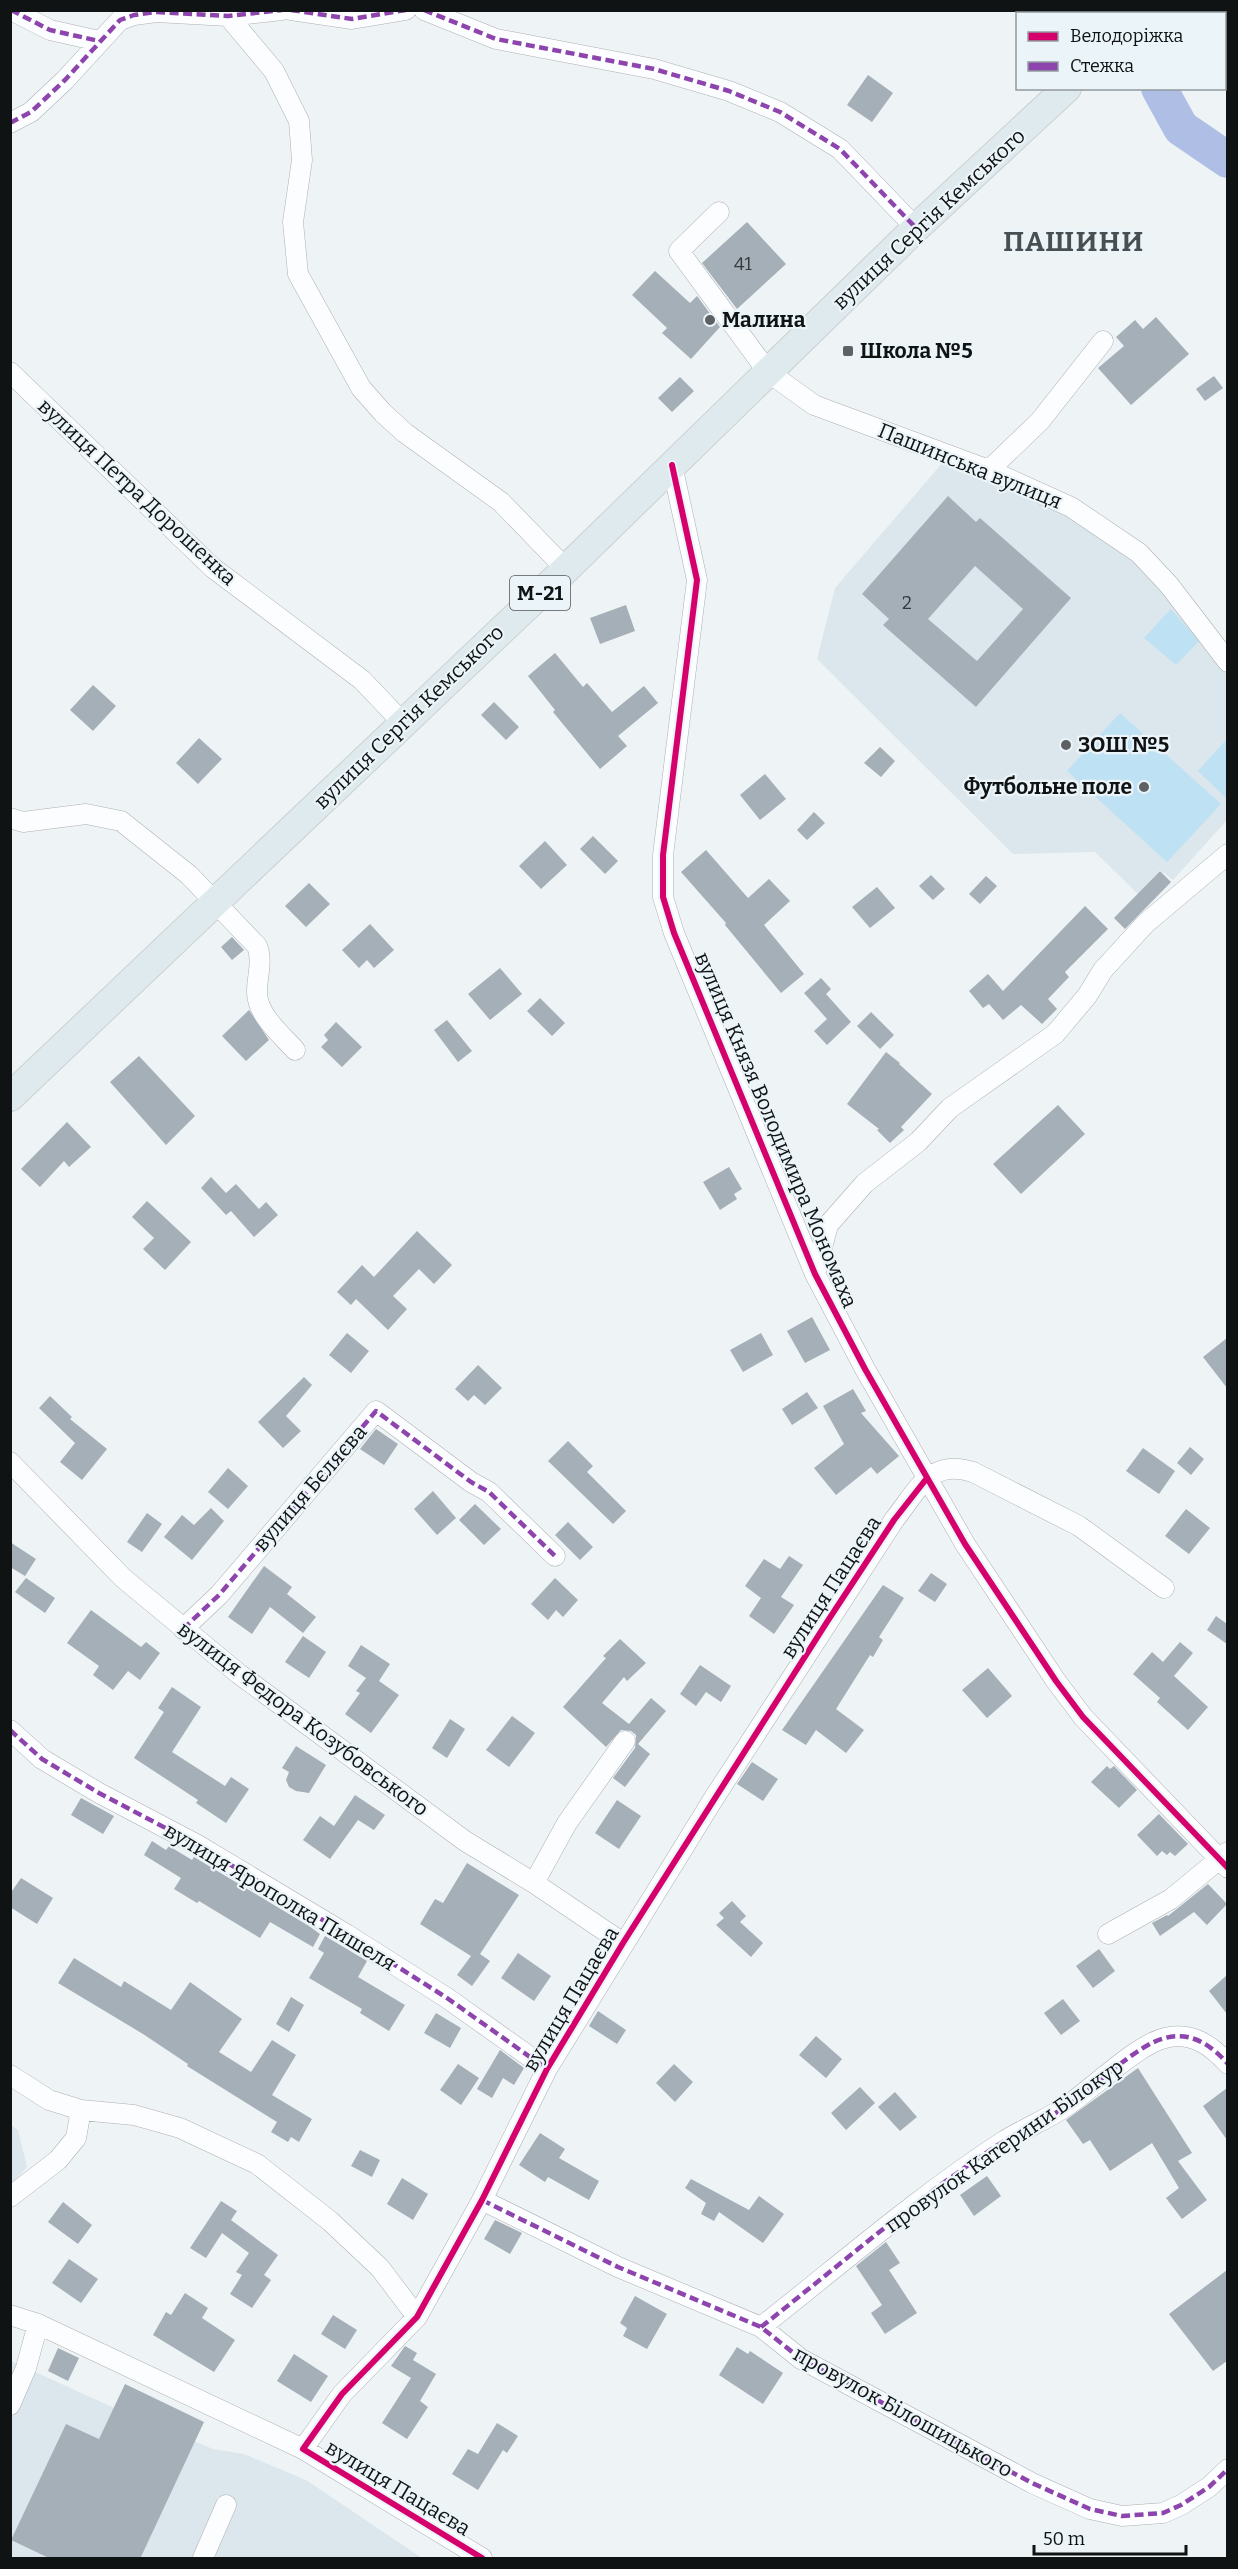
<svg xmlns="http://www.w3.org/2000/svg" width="1238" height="2569" viewBox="0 0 1238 2569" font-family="Bitter,serif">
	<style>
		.built { fill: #dce7ed }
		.green { fill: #bee1f3 }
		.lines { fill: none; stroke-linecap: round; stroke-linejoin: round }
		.river { stroke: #aebee5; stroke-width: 36 }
		.building { fill: #a5afb8; fill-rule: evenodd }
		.minor-casing { stroke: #adb0b2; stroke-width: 21 }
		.highway-casing { stroke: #cdd0d1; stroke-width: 30 }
		.minor { stroke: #fcfdfe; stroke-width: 20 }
		.highway { stroke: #deeaed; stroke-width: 28 }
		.quiet { stroke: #8e44ad; stroke-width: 4.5; stroke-dasharray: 9 4.5; stroke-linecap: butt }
		.cycleway-casing { stroke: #ebf4f8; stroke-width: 10 }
		.cycleway { stroke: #d6006c; stroke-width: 6 }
		.poi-dot { fill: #5e6163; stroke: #ebf4f8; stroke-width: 2 }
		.labels { text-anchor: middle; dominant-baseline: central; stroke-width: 4.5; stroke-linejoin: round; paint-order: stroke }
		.number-label { font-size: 18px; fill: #353a3d }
		.shield { fill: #ebf4f8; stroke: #525658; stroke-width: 1.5 }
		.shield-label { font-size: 20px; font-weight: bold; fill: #101314 }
		.street-label { font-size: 21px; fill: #101314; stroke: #ebf4f8 }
		.poi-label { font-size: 21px; font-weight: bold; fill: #101314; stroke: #ebf4f8; text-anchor: start }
		.district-label { font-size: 27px; font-weight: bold; letter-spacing: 1.5px; fill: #484f53; stroke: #ebf4f8 }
	</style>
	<rect width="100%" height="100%" fill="#eef3f5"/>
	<path class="built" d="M944,461l123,47 71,51 89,111v150l-54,60 -13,-10 -22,24 -43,-42 -82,2 -196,-195 18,-71z
		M11,2125l7,5 9,37 -16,18z
		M11,2361l112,51 90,37 31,5 62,26 116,78h-411z"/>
	<path class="green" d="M1171,609l28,32 -23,24 -32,-27z
		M1120,713l101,91 -54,58 -100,-91z
		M1227,739v60l-29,-28z"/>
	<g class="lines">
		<path class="river" d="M1113,10l2,4
			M1159,88l22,40 47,32"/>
	</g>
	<path class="building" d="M868,75l25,18 -21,29 -25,-17z
		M747,222l39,42 -49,45 -35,-46z
		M655,271l35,32 7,-7 23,31 -29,32 -29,-26 5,-5 -35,-33z
		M1156,317l33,37 -58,51 -33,-37 26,-22 -8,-9 19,-17 8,9z
		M1214,376l9,12 -18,13 -9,-12z
		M680,377l14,14 -22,21 -14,-14z
		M948,496l28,26 4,-4 91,80 -95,109 -93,-82 6,-6 -27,-25zM975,566l48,43 -46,52 -49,-42z
		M626,605l9,26 -35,13 -10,-26z
		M555,653l28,34 4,-4 25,29 32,-26 14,17 -40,33 9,10 -27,23 -47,-57 2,-2 -27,-34z
		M93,685l23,21 -23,25 -23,-21z
		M494,702l25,25 -13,13 -25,-25z
		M199,738l23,21 -24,25 -22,-21z
		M880,747l15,14 -14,16 -17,-14z
		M765,774l21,25 -26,21 -20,-25z
		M814,812l11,11 -18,17 -10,-10z
		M593,836l25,25 -13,13 -25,-25z
		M545,841l22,24 -26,24 -22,-23z
		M706,850l42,48 21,-19 21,22 -26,24 40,49 -23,19 -56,-68 1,-2 -45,-51z
		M1160,871l11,11 -46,47 -11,-11z
		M931,875l14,14 -12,11 -14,-14z
		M986,876l11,10 -17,18 -11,-10z
		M309,883l21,21 -24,23 -21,-21z
		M877,887l18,21 -25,20 -18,-21z
		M1085,906l23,23 -43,43 4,5 -21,22 9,10 -15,15 -21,-19 -18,15 -14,-16 -6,4 -14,-17 19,-17 15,17z
		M370,924l24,26 -20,18 -7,-8 -8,8 -17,-18z
		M232,937l12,13 -12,10 -11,-13z
		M500,968l22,26 -32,26 -22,-26z
		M821,978l10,11 -5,5 25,28 -24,23 -13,-14 13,-12 -23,-26z
		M540,998l25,25 -13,13 -25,-25z
		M249,1010l20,30 -23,21 -24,-25z
		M871,1012l23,23 -14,14 -23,-23z
		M447,1020l25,31 -14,11 -24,-32z
		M336,1022l26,25 -20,20 -21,-20 7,-7 -4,-5z
		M886,1052l14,11 -1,1 33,30 -31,33 3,3 -14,13 -13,-13 2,-1 -32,-25z
		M139,1056l56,60 -29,29 -56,-63z
		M1058,1105l27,29 -64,60 -28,-30z
		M67,1122l24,25 -22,20 -5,-6 -24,26 -19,-18z
		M729,1167l13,22 -8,5 3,5 -17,11 -17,-28z
		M211,1177l15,16 10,-9 23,25 7,-7 12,13 -24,22 -23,-26 -5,4 -25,-27z
		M147,1201l44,41 -26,28 -22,-21 11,-11 -22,-21z
		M417,1231l35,34 -18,19 -15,-15 -26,27 14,13 -19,21 -32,-31 -5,6 -14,-13 25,-27 12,12z
		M812,1317l18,33 -25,13 -18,-32z
		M347,1333l22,18 -18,22 -22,-18z
		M761,1333l12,22 -30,17 -13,-22z
		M1227,1338v50l-24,-31z
		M478,1365l24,23 -17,17 -11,-10 -6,6 -13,-12z
		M304,1377l8,8 -26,31 15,15 -18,17 -25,-26z
		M853,1389l13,22 -5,2 38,43 -22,18 -6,-7 -35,28 -22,-27 30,-24 -21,-38z
		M807,1392l11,16 -26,17 -10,-16z
		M50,1396l22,21 -2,2 37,30 -25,31 -22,-18 15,-19 -36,-35z
		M376,1429l22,15 -14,21 -24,-16z
		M568,1441l25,25 -6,6 39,39 -13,13 -65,-63z
		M1190,1447l14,12 -13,16 -14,-12z
		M1143,1448l32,23 -16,23 -33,-23z
		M228,1468l20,18 -20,23 -20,-17z
		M433,1491l23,27 -19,17 -23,-26z
		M475,1504l26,25 -17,16 -25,-25z
		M211,1508l13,13 -32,39 -28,-23 18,-22 12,10z
		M1186,1509l24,19 -21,26 -24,-18z
		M147,1513l15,11 -20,28 -15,-10z
		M568,1522l25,25 -13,13 -25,-25z
		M10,1542l26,17 -11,17 -15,-9z
		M789,1556l14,9 -22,32 13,8 -20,29 -25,-18 12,-18 -16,-12 19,-27 16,10z
		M264,1566l28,21 -5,7 29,23 -13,16 -33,-26 -18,27 -24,-17z
		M931,1573l16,11 -12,18 -17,-11z
		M26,1578l29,20 -10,15 -30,-21z
		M555,1578l23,22 -15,17 -7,-7 -8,10 -17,-16z
		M883,1585l21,13 -25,39 4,3 -10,17 -3,-2 -34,54 28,21 -18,23 -30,-23 -10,15 -24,-15z
		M91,1610l50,37 5,-5 14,11 -20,27 -12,-9 -15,19 -20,-15 6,-9 -32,-23z
		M1216,1616l11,8v20l-20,-14z
		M303,1636l23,16 -17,26 -24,-16z
		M620,1639l26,24 -19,18 -3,-4 -22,26 27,21 22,-26 15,13 -28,33 12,10 -25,33 -12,-9 22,-30 1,-13 -5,-4 -10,-1 -15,17 -43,-40 43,-49 -3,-2z
		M1180,1642l13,11 -19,23 34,31 -20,23 -31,-28 3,-4 -27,-24 19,-22 11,10z
		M361,1645l29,19 -11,17 20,14 -28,38 -26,-19 15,-21 -4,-2 10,-13 -18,-12z
		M700,1665l31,21 -10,16 -15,-10 -10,14 -16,-12z
		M988,1668l24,28 -25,22 -25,-28z
		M172,1687l29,20 -29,45 53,34 6,-9 18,12 -23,34 -30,-20 2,-3 -64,-42 30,-46 -6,-4z
		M512,1716l23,17 -26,34 -23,-17z
		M450,1719l15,10 -18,29 -15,-10z
		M296,1746l30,19 -17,28 -13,-2 -7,-4 -3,-7 3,-8 -7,-4z
		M752,1762l26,17 -15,22 -26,-17z
		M1107,1766l3,3 4,-3 23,24 -18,18 -28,-26z
		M355,1795l30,20 -11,15 -16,-10 -28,39 -27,-19 17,-24 14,10z
		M81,1798l33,18 -11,18 -32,-19z
		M617,1800l24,16 -22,33 -24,-16z
		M1159,1814l29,30 -13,12 -5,-4 -3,3 -5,-4 -5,5 -20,-21z
		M152,1841l14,9 3,-4 23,14 2,-3 115,69 11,8 -7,13 -43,-25 -10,16 -61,-37 -2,2 -23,-14 7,-11 -37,-23z
		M467,1863l52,32 -39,59 10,7 -18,25 -15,-11 14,-19 -51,-32 15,-25 8,4z
		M21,1878l32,20 -16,26 -27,-17v-13z
		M1208,1884l19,20 -20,21 -13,-13 -34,24 -8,-13 15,-8 1,1z
		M732,1901l14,15 -6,6 23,21 -12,14 -35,-32 8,-7 -5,-5z
		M325,1936l42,25 -9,16 47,28 -16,26 -29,-18 2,-4 -53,-31 15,-25 -6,-4z
		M1099,1949l16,22 -22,17 -17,-22z
		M518,1953l33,23 -17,25 -33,-23z
		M74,1958l47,29 3,-6 47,29 19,-28 52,37 -23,33 32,20 21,-32 24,15 -24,40 40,24 -13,23 -8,-5 -3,5 -17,-10 6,-10 -90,-56 1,-2 -45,-30 -85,-51z
		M1227,1975v39l-18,-23z
		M291,1997l13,8 -15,27 -13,-8z
		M1063,1999l17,22 -19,14 -17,-22z
		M598,2011l28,19 -9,14 -28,-18z
		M436,2013l25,15 -11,20 -26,-15z
		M816,2036l26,23 -16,19 -27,-23z
		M500,2050l24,18 -10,17 -11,-7 -11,20 -15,-9z
		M458,2064l21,14 -18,27 -21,-15z
		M674,2064l19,18 -18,20 -19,-19z
		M1138,2068l54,85 -14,8 29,39 -25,19 -16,-21 13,-10 -27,-45 -42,28 -20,-31 -7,4 -17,-24z
		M860,2087l15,16 -29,27 -15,-17z
		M1227,2088v52l-24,-34z
		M895,2092l22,25 -17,14 -22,-24z
		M540,2133l25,16 -6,9 40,23 -10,19 -41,-23 -3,5 -26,-17z
		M360,2150l20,10 -8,17 -21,-11z
		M987,2176l14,20 -27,20 -14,-21z
		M402,2178l26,16 -15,26 -26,-16z
		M691,2179l58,31 10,-14 25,18 -21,29 -44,-31 -5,9 -13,-7 5,-11 -21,-15z
		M221,2201l16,10 -6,9 47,35 -14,20 7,5 -19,28 -22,-14 12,-19 -6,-3 13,-19 -27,-20 -16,25 -16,-10z
		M63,2202l29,23 -14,19 -30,-22z
		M495,2220l27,13 -12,21 -26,-15z
		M886,2242l14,21 -11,7 28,43 -32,21 -14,-21 11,-8 -26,-39z
		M69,2259l29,20 -17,24 -29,-20z
		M1227,2270v91l-14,10 -44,-57z
		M185,2293l23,15 -6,10 33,22 -21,32 -61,-37 13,-23 5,3z
		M635,2296l32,18 -20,35 -24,-13 4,-8 -7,-5z
		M333,2315l24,15 -12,19 -24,-15z
		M405,2346l12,7 -4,7 23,14 -16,27 8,6 -21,32 -25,-16 29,-45 -20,-12z
		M737,2347l11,7 2,-3 33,22 -20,31 -44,-29z
		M58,2348l21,10 -11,23 -20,-10z
		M294,2354l34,22 -17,26 -34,-21z
		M125,2384l79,38 -64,137h-89l-40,-19 55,-116 33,15z
		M497,2423l21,13 -11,17 -4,-3 -25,40 -26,-16 16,-25 10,5z"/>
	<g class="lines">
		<g class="minor-casing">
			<path id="minor" d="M11,10l39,20 49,11
				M291,10l61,9 54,-9
				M424,10l72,29 158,30 75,22 51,21 60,37 76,79
				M228,16l46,55 25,50 3,39 -9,62 5,52 63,114 22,25 22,20 96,69 65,67
				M10,123l21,-11 34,-32 55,-60 14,-5 22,-3 72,4 54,-6
				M719,212l-40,39 89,121 46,33 175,65 82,37 68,46 30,32 59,77
				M10,372l203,196 149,112 41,43
				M672,465l25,115 -34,275v42l11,36 141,341 50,95 100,175 91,137 27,36 145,151
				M989,470l51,-49 63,-80
				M10,818l13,4 63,-8 35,7 68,54 68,71c6,15 0,30 0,46 0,23 24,42 38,58
				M815,1274l13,-49 37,-42 53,-41 32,-34 105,-74 32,-38 16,-26 43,-47 82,-69
				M10,1462l113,116 116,96 226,167 69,42 89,60
				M183,1629l36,-34 157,-184 95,71 18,10 66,64
				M10,1730l32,29 57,34 97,51 150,90 101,64 100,71
				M534,1883l33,-60 58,-82
				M1108,1934l63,-35 57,-47
				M10,2075l39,25 32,10 53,5 46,13 77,36 73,57 50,47 37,49
				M10,2197l48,-37 18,-22 5,-28
				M482,2200l136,67 143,60 40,32 231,124 58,26 32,7 41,-3 18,-8 28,-18 19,-18
				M10,2315l28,9 265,125
				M761,2327c80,-63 158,-131 243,-186 21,-13 44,-22 64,-36 25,-17 70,-61 97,-67 26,-7 46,7 63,26
				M10,2405l16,-37 12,-44
				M203,2558l23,-53
				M482,2558l-179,-109 39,-55 75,-77 65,-117 65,-131 167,-271 180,-278c24,-30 36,-62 79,-48l106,54 85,62"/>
		</g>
		<g class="highway-casing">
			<path id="highway" d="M1146,14l4,-4
				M10,1097l556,-528 350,-341 151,-140"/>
		</g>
		<use href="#minor" class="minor"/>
		<use href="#highway" class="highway"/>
		<path class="quiet" d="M11,10l39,20 49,11
			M291,10l61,9 54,-9
			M424,10l72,29 158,30 75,22 51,21 60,37 76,79
			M10,123l21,-11 34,-32 55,-60 14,-5 22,-3 72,4 54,-6
			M183,1629l36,-34 157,-184 95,71 18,10 66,64
			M10,1730l32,29 57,34 97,51 150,90 101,64 100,71
			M482,2200l136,67 143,60 40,32 231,124 58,26 32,7 41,-3 18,-8 28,-18 19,-18
			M761,2327c80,-63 158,-131 243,-186 21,-13 44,-22 64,-36 25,-17 70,-61 97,-67 26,-7 46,7 63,26"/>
		<g class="cycleway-casing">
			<path id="cycleway" d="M672,465l25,115 -34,275v42l11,36 141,341 50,95 100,175 91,137 27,36 145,151
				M482,2558l-179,-109 39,-55 75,-77 65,-117 65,-131 76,-126 204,-321 67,-102 33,-42"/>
		</g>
		<use href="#cycleway" class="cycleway"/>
	</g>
	<g class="poi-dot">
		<circle cx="710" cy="320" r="6"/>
		<rect x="842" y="345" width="12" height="12" rx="3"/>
		<circle cx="1066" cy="745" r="6"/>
		<circle cx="1144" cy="787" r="6"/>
	</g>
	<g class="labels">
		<g class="number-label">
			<text x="743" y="264">41</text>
			<text x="907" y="603">2</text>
		</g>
		<rect class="shield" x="510" y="576" width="60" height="34" rx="4.5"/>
		<g class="shield-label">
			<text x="540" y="593">М-21</text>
		</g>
		<g class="street-label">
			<text transform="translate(929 219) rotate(-43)">вулиця Сергія Кемського</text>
			<text transform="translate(970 466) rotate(22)">Пашинська вулиця</text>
			<text transform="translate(137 492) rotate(43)">вулиця Петра Дорошенка</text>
			<text transform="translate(409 717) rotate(-44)">вулиця Сергія Кемського</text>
			<text transform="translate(776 1130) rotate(67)">вулиця Князя Володимира Мономаха</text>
			<text transform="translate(310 1488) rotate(-49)">вулиця Бєляєва</text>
			<text transform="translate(831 1587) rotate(-57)">вулиця Пацаєва</text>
			<text transform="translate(303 1719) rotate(37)">вулиця Федора Козубовського</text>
			<text transform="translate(280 1897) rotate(31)">вулиця Ярополка Пишеля</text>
			<text transform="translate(571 1999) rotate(-59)">вулиця Пацаєва</text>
			<text transform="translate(1004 2146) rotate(-35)">провулок Катерини Білокур</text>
			<text transform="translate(903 2412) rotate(29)">провулок Білошицького</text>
			<text transform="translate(398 2488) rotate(31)">вулиця Пацаєва</text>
		</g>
		<g class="poi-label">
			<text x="722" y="320">Малина</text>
			<text x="860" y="351">Школа №5</text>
			<text x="1078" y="745">ЗОШ №5</text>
			<text x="1132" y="787" text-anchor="end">Футбольне поле</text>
		</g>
		<g class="district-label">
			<text x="1074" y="242">ПАШИНИ</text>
		</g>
	</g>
	<rect width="1238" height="2569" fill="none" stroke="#101314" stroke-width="24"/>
	<rect x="1016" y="12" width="210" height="78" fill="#ebf4f8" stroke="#939a9d" stroke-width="1.5"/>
	<rect x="1028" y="32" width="30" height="9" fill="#d6006c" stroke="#939a9d" stroke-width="1.5"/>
	<text x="1070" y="42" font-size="18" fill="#101314">Велодоріжка</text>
	<rect x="1028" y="62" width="30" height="9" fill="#8e44ad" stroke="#939a9d" stroke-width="1.5"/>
	<text x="1070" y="72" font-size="18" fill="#101314">Стежка</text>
	<path d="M1034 2545v9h152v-9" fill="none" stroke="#101314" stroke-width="3"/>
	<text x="1043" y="2545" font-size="18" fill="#101314" stroke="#ebf4f8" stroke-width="4.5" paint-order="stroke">50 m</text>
</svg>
